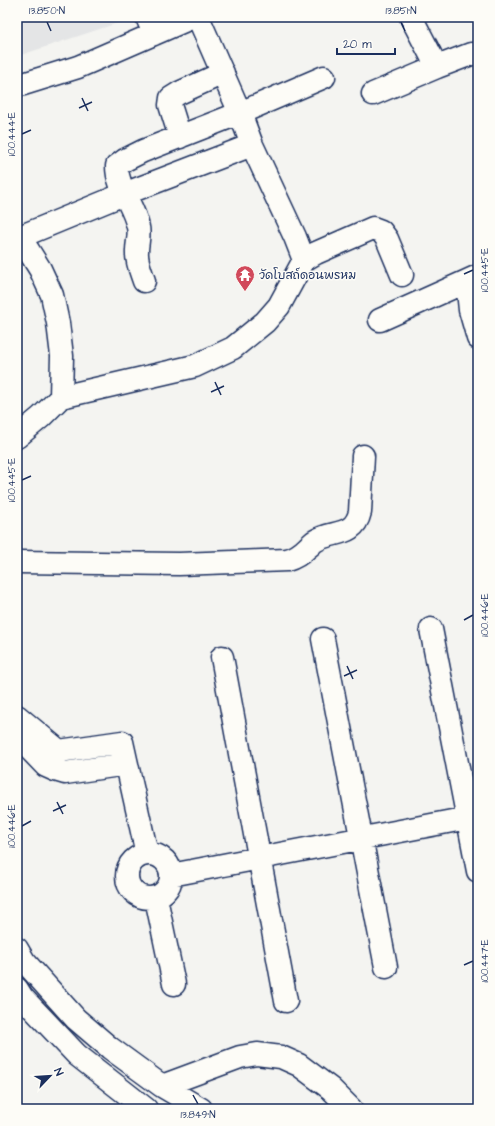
<svg xmlns="http://www.w3.org/2000/svg" width="495" height="1126" viewBox="0 0 495 1126" font-family="'Architects Daughter','Playpen Sans Thai',sans-serif">
	<style>
		.built { fill: #e4e5e6 }
		.lines { fill: none; stroke-linecap: round; stroke-linejoin: round }
		.minor-casing { stroke: #1b2f5e; stroke-width: 25 }
		.major-casing { stroke: #1b2f5e; stroke-width: 25 }
		.minor { stroke: #fdfcf7; stroke-width: 22 }
		.major { stroke: #fdfcf7; stroke-width: 22 }
		.ticks { fill: none; stroke: #1b2f5e; stroke-width: 1.5 }
		.labels { text-anchor: middle; dominant-baseline: central; stroke-width: 3; stroke-linejoin: round; paint-order: stroke }
		.poi-label { font-size: 12px; fill: #1b2f5e; stroke: #fdfcf7; text-anchor: start }
		.neatline { fill: none; stroke: #1b2f5e; stroke-width: 1.5 }
		.ticks-label { font-size: 10px; text-anchor: middle; fill: #1b2f5e }
	</style>
	<rect width="100%" height="100%" fill="#f4f4f1"/>
	<filter id="ink" filterUnits="userSpaceOnUse"><feTurbulence type="fractalNoise" baseFrequency=".025" numOctaves="2"/><feDisplacementMap in="SourceGraphic" scale="8" xChannelSelector="R" yChannelSelector="G"/><feConvolveMatrix kernelMatrix="1 2 1 2 8 2 1 2 1" color-interpolation-filters="sRGB"/></filter>
	<g filter="url(#ink)">
		<path class="built" d="M17,17h119l-118,39 -1,-4z"/>
		<g class="lines">
			<g class="minor-casing">
				<path id="minor" d="M147,17l7,17
					M198,17l42,96 84,-36
					M411,17l26,50 34,-13h7
					M17,86l61,-19 115,-50
					M373,94l64,-27
					M180,137l-10,-32 1,-7 8,-5 44,-20
					M17,238l107,-44 128,-49
					M478,276l-11,5 3,29 8,28
					M144,281c-3,-9 -8,-20 -7,-30 0,-8 3,-16 1,-24 -4,-21 -21,-39 -21,-61l8,-6 18,-9 97,-38 12,32 43,92 9,23 12,-7 57,-25 8,3 6,8 15,36
					M380,320l87,-39
					M61,397l134,-31 38,-18 32,-26 14,-16 25,-46
					M17,437l24,-20 20,-20 1,-41 -4,-33 -6,-28 -12,-26 -20,-32
					M17,562l162,2 108,-4c8,-2 15,-7 21,-13 3,-2 5,-5 7,-6 17,-11 39,-3 45,-29l3,-56
					M431,629l47,242
					M323,639l63,328
					M222,657l64,344
					M17,716l42,35 63,-9 25,112
					M17,736l29,30 9,4 10,3 62,-9
					M127 876a22 22 0 1 1 44 0a22 22 0 1 1-44 0Z
					M171,875l297,-57
					M156,898l18,86
					M17,949l7,12 52,58 34,29 52,38 39,23
					M162,1086l78,-29 17,-3 24,3 18,8 32,24 20,20"/>
			</g>
			<g class="major-casing">
				<path id="major" d="M17,989l5,8 55,58 69,54"/>
			</g>
			<use href="#minor" class="minor"/>
			<use href="#major" class="major"/>
		</g>
	</g>
	<path class="ticks" d="M47,22l4,9M401,22l4,9M82,98l6,13M79,108l13,-6M22,134l9,-4M464,274l9,-4M215,382l6,13M211,392l13,-6M22,480l9,-4M464,620l9,-5M347,666l6,13M344,676l13,-6M57,802l6,12M53,811l13,-6M22,826l9,-5M464,965l9,-4M193,1095l5,9"/>
	<defs>
		<g id="temple-pin" transform="scale(1)"><path d="M0 17L-7.5 6A9.5 9.5 0 1 1 7.5 6Z" fill="#d1495b" stroke="#fdfcf7"/><path d="M0-6L5-2H3V0L6.5 2.5H4V6H1.5V3h-3V6H-4V2.5H-6.5L-3 0V-2H-5Z" fill="#fff"/></g>
	</defs>
	<g fill-rule="evenodd">
		<use href="#temple-pin" x="245" y="275"/>
	</g>
	<g class="labels">
		<g class="poi-label">
			<text x="259" y="275">วัดโบสถ์ดอนพรหม</text>
		</g>
	</g>
	<rect width="495" height="1126" fill="none" stroke="#fdfcf7" stroke-width="44"/>
	<g transform="translate(50 1076) rotate(65)" stroke="#fdfcf7" stroke-width="3" paint-order="stroke">
	<path d="M0-3L7 15L0 10L-7 15Z" fill="#1b2f5e"/>
	<text y="-6" font-size="11" font-weight="bold" text-anchor="middle" fill="#1b2f5e">N</text>
	</g>
	<path d="M337 48v6h58v-6" fill="none" stroke="#1b2f5e" stroke-width="2"/>
	<text x="343" y="48" font-size="12" fill="#1b2f5e" stroke="#fdfcf7" stroke-width="3" paint-order="stroke">20 m</text>
	<rect x="22" y="22" width="451" height="1082" class="neatline"/>
	<g class="ticks-label">
		<text x="47" y="14">13.850°N</text>
		<text x="401" y="14">13.851°N</text>
		<text transform="translate(11 134) rotate(-90)" y="4">100.444°E</text>
		<text transform="translate(484 270) rotate(-90)" y="4">100.445°E</text>
		<text transform="translate(11 480) rotate(-90)" y="4">100.445°E</text>
		<text transform="translate(484 615) rotate(-90)" y="4">100.446°E</text>
		<text transform="translate(11 826) rotate(-90)" y="4">100.446°E</text>
		<text transform="translate(484 961) rotate(-90)" y="4">100.447°E</text>
		<text x="198" y="1118">13.849°N</text>
	</g>
</svg>
